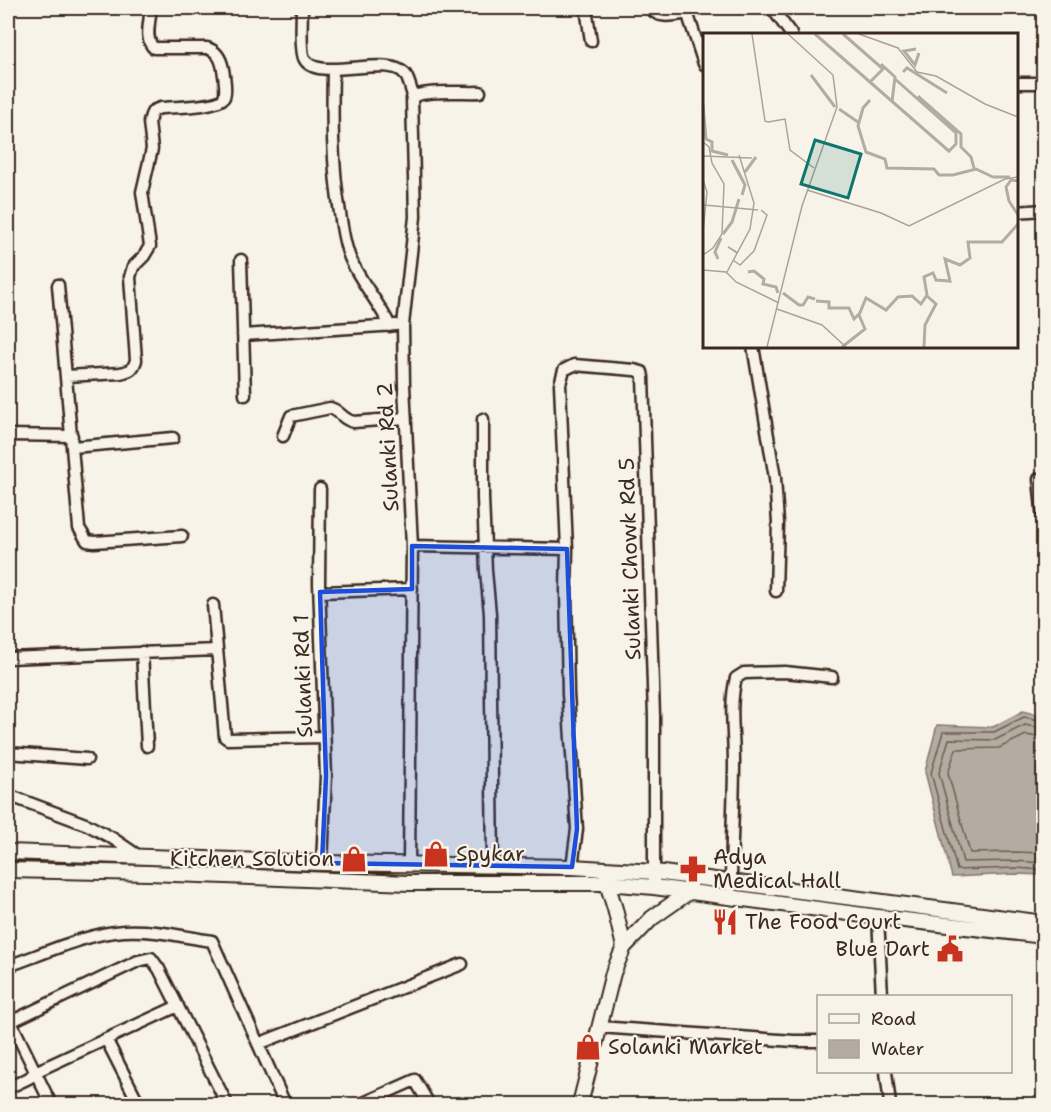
<svg xmlns="http://www.w3.org/2000/svg" width="1051" height="1112" viewBox="0 0 1051 1112" font-family="'Shantell Sans',sans-serif">
	<style>
		.water { fill: #b4aca0; stroke: #84786c; stroke-width: 1.5 }
		.lines { fill: none; stroke-linecap: round; stroke-linejoin: round }
		.shore { stroke: #6b5e52; stroke-width: 1.5 }
		.street-casing { stroke: #3b2a1e; stroke-width: 15 }
		.secondary-casing { stroke: #3b2a1e; stroke-width: 18 }
		.street { stroke: #f7f3e8; stroke-width: 10 }
		.secondary { stroke: #f7f3e8; stroke-width: 14 }
		.marked { fill: #1d4ed8; fill-opacity: 0.2; stroke: #1d4ed8; stroke-width: 4.5; stroke-linejoin: round }
		.labels { text-anchor: middle; dominant-baseline: central; stroke-width: 4.5; stroke-linejoin: round; paint-order: stroke }
		.street-label { font-size: 21px; fill: #3b2a1e; stroke: #f7f3e8 }
		.poi-label { font-size: 21px; fill: #3b2a1e; stroke: #f7f3e8; text-anchor: start }
		.inset-river { fill: none; stroke: #b4aca0; stroke-width: 3 }
		.inset-road { fill: none; stroke: #aca397; stroke-width: 1.5 }
		.view { fill: #0f766e; fill-opacity: 0.15; stroke: #0f766e; stroke-width: 3 }
		.inset-edge { fill: none; stroke: #3b2a1e; stroke-width: 3 }
	</style>
	<rect width="100%" height="100%" fill="#f7f3e8"/>
	<filter id="ink" filterUnits="userSpaceOnUse"><feTurbulence type="fractalNoise" baseFrequency=".0167" numOctaves="2"/><feDisplacementMap in="SourceGraphic" scale="12" xChannelSelector="R" yChannelSelector="G"/><feConvolveMatrix kernelMatrix="1 2 1 2 8 2 1 2 1" color-interpolation-filters="sRGB"/></filter>
	<g filter="url(#ink)">
		<path class="water" d="M1023,711l20,5v159l-27,-1 -64,3 -27,-105 12,-47 56,2z"/>
		<g class="lines">
			<path class="shore" d="M1044,721l-20,-4 -30,15h-51l-12,41 26,97 59,-2 28,2
				M1044,729l-19,-4 -30,15 -46,-1 -10,34 24,89 52,-1 29,2
				M1044,738l-18,-3 -27,13 -43,1 -8,24 22,80 45,-1 29,1"/>
			<g class="street-casing">
				<path id="street" d="M302,8c0,11 -2,42 2,50 11,26 84,-5 101,16 4,6 6,15 8,22
					M586,8l5,33
					M650,8c10,12 24,7 39,5
					M694,8l-5,5v5l15,46
					M772,8l19,26
					M333,69c-1,48 -1,96 7,144 2,15 4,30 10,45 10,24 29,44 40,68
					M1016,83h28
					M1016,212l28,-2
					M241,260l4,135
					M58,285l21,243 8,13 7,1 88,-6
					M243,335l153,-10
					M753,346l22,132 3,45 -2,68
					M67,376l53,-3c10,-2 13,-3 16,-13l-6,-83 3,-10 11,-11 6,-10 -8,-54 10,-43 -3,-27 2,-7 2,-4 7,-3c11,-1 60,-1 64,-11 3,-7 0,-21 -1,-28 -2,-11 -6,-18 -16,-21h-53c-9,-7 -5,-23 -4,-33
					M483,419v79l3,73 4,43 3,251
					M8,435l64,1
					M283,436l8,-20 39,-8c10,2 12,12 24,14l51,-4
					M73,447l100,-9
					M1039,479l5,50
					M320,489l-1,94 7,193 -4,87
					M412,546l155,3
					M320,592l92,-3
					M213,605l12,132 3,2 95,-2
					M142,652l5,94
					M8,658l209,-8
					M8,753l79,6
					M8,795l80,30 24,13 28,19
					M409,865l3,-319 -8,-161 -1,-60 12,-108 -3,-119c10,-9 53,-5 68,-6
					M572,867l5,-38 -9,-135 -2,-103 1,-42 -7,-165 4,-14 10,-5 60,5 8,2 1,5 11,339v171
					M731,888c0,-42 3,-84 3,-126 0,-28 -5,-57 2,-84l8,-5 41,-1 47,5
					M878,917l4,79
					M8,966c35,-12 80,-33 116,-35 29,-2 59,6 88,10l73,163
					M11,1022l40,82
					M8,1023l130,-62 13,-3 8,11 68,135
					M599,1027l195,14h24
					M106,1039l33,65
					M258,1044l204,-80
					M886,1072l4,32
					M8,1088l21,-10 6,-6 143,-66
					M361,1104l54,-24 14,24"/>
			</g>
			<g class="secondary-casing">
				<path id="secondary" d="M8,852l314,11 250,4 83,5 389,51
					M8,870l141,3 260,10h198l47,4 224,30 166,19
					M607,876v7l8,26 9,38
					M580,1104l33,-131 11,-26 28,-29 37,-26 1,-5"/>
			</g>
			<use href="#street" class="street"/>
			<use href="#secondary" class="secondary"/>
		</g>
	</g>
	<path class="marked" d="M412,546l155,3 10,280 -5,38 -250,-4 4,-87 -6,-184 92,-3z"/>
	<defs>
		<g id="shop-bare" transform="scale(2.07)"><path d="M-5-2.5h2.3a2.7 3.5 0 0 1 5.4 0H5L5.5 6h-11ZM-1.5-2.5h3a1.5 2.3 0 0 0-3 0Z" fill="#c8321e" stroke="#f7f3e8" stroke-width="2.5" paint-order="stroke"/></g>
		<g id="pharmacy-bare" transform="scale(2.07)"><path d="M-2-6h4v4h4v4h-4v4h-4v-4h-4v-4h4Z" fill="#c8321e" stroke="#f7f3e8" stroke-width="2.5" paint-order="stroke"/></g>
		<g id="restaurant-bare" transform="scale(2.07)"><path d="M-5-6h1v4h1v-4h1v4h1v-4h1v5L-1.5 .5V6h-2V.5L-5-1ZM5-6V6H3V1.5H1.5Q1.5-4 5-6Z" fill="#c8321e" stroke="#f7f3e8" stroke-width="2.5" paint-order="stroke"/></g>
		<g id="civic-bare" transform="scale(2.07)"><path d="M-.6-6.5H3V-4.5H.6V-3L4-1V1h2V6H-6V1h2V-1L-.6-3ZM-1.2 2.5V6h2.4V2.5Z" fill="#c8321e" stroke="#f7f3e8" stroke-width="2.5" paint-order="stroke"/></g>
	</defs>
	<g fill-rule="evenodd">
		<use href="#shop-bare" x="436" y="854"/>
		<use href="#shop-bare" x="354" y="859"/>
		<use href="#pharmacy-bare" x="693" y="869"/>
		<use href="#restaurant-bare" x="725" y="922"/>
		<use href="#civic-bare" x="950" y="949"/>
		<use href="#shop-bare" x="588" y="1047"/>
	</g>
	<g class="labels">
		<g class="street-label">
			<text transform="translate(388 447) rotate(-93)">Sulanki Rd 2</text>
			<text transform="translate(630 559) rotate(-92)">Sulanki Chowk Rd 5</text>
			<text transform="translate(303 676) rotate(-92)">Sulanki Rd 1</text>
		</g>
		<g class="poi-label">
			<text x="456" y="854">Spykar</text>
			<text x="713" y="857">Adya<tspan x="713" dy="24">Medical Hall</tspan></text>
			<text x="334" y="859" text-anchor="end">Kitchen Solution</text>
			<text x="745" y="922">The Food Court</text>
			<text x="930" y="949" text-anchor="end">Blue Dart</text>
			<text x="608" y="1047">Solanki Market</text>
		</g>
	</g>
	<g transform="translate(703 33)">
		<rect width="315" height="315" fill="#f7f3e8"/>
		<path class="inset-river" d="M112,1l135,118M140,1l40,35M213,16l-12,2 11,14 4,-12M178,31l14,13 -3,25M200,39l4,-4 40,25M108,42l24,32M192,46l61,54v11l-7,7 -4,-3M167,49l14,-14M215,63l43,38v13l10,10 3,11M167,67l-7,8 -5,18 8,26 19,7 2,9 47,1 5,6h14l23,-6 17,8h17M0,72l3,34 6,3v9l16,4M136,76l19,13M29,127l13,25 -3,10M42,139l11,-15M315,148l-7,-1 -5,7 3,14 9,14M20,201l9,-12 7,-23M15,226l-3,-7 6,-14M45,239l6,-1 10,8 -1,5 13,3 2,6M80,260l16,12h4l5,-8 7,2M113,268l13,1v6h20l5,11 5,-5M139,314l23,-18 -6,-14 7,-17 20,12 12,-13 14,-1 9,8 6,-9 -3,-18 9,-4 3,7 14,1 -5,-22 15,6 10,-7 -2,-16h34l16,-18M221,314l1,-22 11,-21 -9,-8"/>
		<path class="inset-road" d="M49,1l13,87 3,1M156,1l39,14 19,24 19,4 49,28 33,13M65,89l17,-3 5,31 24,18M0,109l6,5 3,16 12,21 -2,50 -9,14 -10,7M0,123l49,2M0,147l4,12 -4,39M104,157l74,23 28,13 96,-47 13,-2M1,172l54,5M34,220l-9,-6 10,6M30,227l7,5 14,-14 13,-36 -6,-5M0,237l23,2 10,10 43,21M24,239l23,-43 4,-26 -15,-48M74,276l45,16 24,22M64,314l35,-141 35,-99 -4,-32 -45,-41"/>
		<path class="view" d="M112,107l46,14 -13,44 -47,-14z"/>
		<rect width="315" height="315" class="inset-edge"/>
	</g>
	<rect width="1051" height="1112" fill="none" stroke="#f7f3e8" stroke-width="30"/>
	<rect x="15" y="15" width="1021" height="1082" fill="none" stroke="#3b2a1e" stroke-width="2" filter="url(#ink)"/>
	<rect x="817" y="995" width="195" height="78" fill="#f7f3e8" stroke="#aca397" stroke-width="1.5"/>
	<rect x="829" y="1014" width="30" height="9" fill="#f7f3e8" stroke="#aca397" stroke-width="1.5"/>
	<text x="871" y="1025" font-size="18" fill="#3b2a1e">Road</text>
	<rect x="829" y="1040" width="30" height="18" fill="#b4aca0" stroke="#aca397" stroke-width="1.5"/>
	<text x="871" y="1055" font-size="18" fill="#3b2a1e">Water</text>
</svg>
